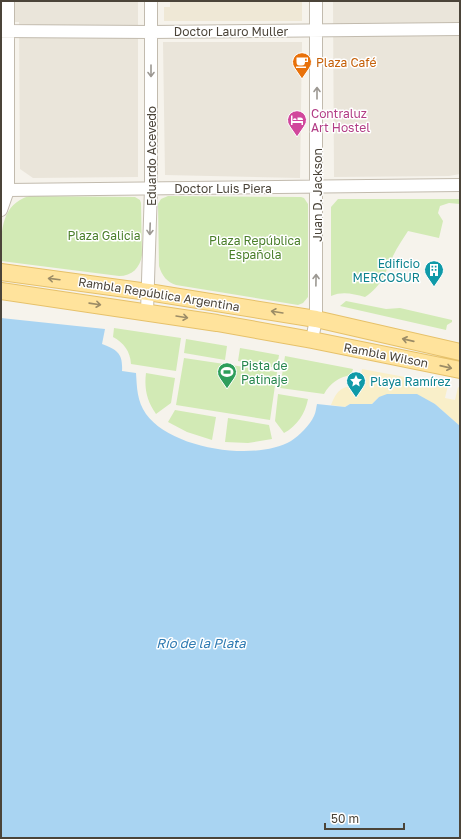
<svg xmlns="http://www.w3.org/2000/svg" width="461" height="839" viewBox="0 0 461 839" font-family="'Golos Text',sans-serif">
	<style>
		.residential { fill: #eae5da }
		.education { fill: #efe8d6 }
		.green { fill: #d2eab5 }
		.sand { fill: #f9efc9 }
		.water { fill: #a9d4f2 }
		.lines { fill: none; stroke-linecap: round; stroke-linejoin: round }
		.minor-casing { stroke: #c2bbae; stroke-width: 14 }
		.major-casing { stroke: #e6c16a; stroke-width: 18 }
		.minor { stroke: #fff; stroke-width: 12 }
		.major { stroke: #ffe39c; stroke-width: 16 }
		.oneway { stroke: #9c9892 }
		.oneway2 { stroke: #9c8c66 }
		.labels { text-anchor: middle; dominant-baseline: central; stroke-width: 3; stroke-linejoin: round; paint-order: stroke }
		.street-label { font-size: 12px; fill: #4b4439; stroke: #fff }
		.food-label { font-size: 12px; fill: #c56008; stroke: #fff; text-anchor: start }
		.hotel-label { font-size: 12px; fill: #b23c85; stroke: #fff; text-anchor: start }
		.park-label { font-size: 12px; fill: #4a7f2a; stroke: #fff }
		.culture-label { font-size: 12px; fill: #0d838f; stroke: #fff; text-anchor: end }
		.leisure-label { font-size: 12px; fill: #27864d; stroke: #fff; text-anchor: start }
		.water-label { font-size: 13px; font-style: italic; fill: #2e7ab2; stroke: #fff }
	</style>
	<rect width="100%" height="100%" fill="#f6f3ec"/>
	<path class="residential" d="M1,1h137v176l-105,1 -13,-9 -1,-147h-18z
		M333,1h127v173l-11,2 -115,1z
		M163,42h139l-2,136 -135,-3z"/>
	<path class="education" d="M170,1h132v20h-138v-14h6z"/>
	<path class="green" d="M29,196l106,1 5,3 1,3 1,52c-2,13 -10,21 -23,21l-118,-15c0,-28 -1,-56 28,-65z
		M168,196l133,1 3,1 4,6v93l-5,6 -5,2 -122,-20c-9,-3 -14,-9 -17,-19l-1,-62 3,-5z
		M338,199h122v5l-11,-1 -9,3 -2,7 5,8 -4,17 -31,-7c-5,8 -11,16 -15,25 -8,17 -11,30 -28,41 -12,-3 -22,-6 -34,-1v-89z
		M346,301l40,8 14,-1 52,12v2l-5,3 -1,5 -106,-24z
		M114,328l67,10 -5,33 -45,-7c-1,-13 -7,-21 -18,-27z
		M186,339l41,7 -2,14 -41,-7z
		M240,348l39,7 -2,13 -39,-7z
		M285,356l68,13 -2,6c-12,2 -21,8 -27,19l-44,-6z
		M184,358l93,14 -7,48 -94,-15z
		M146,373l29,5 -4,25 -15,11c-9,-13 -12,-25 -10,-41z
		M278,394l30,5c-3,15 -11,27 -24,34l-9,-12z
		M175,410l41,7 -4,23 -25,-8 -19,-10z
		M228,418l41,7 3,14 -24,4 -23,-1z"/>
	<path class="sand" d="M362,369l86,16 -3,13 10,2 3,-13 2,1v38l-25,-22 -56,-7 -7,7h-22l-5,3 -14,-2c6,-15 11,-20 28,-19z"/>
	<path class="water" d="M1,318l104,11 -3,15c16,6 21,10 20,27l14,2c1,15 1,28 10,41 25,35 109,48 145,27 8,-5 19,-16 23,-25 2,-4 2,-8 3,-12l28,3 5,-3h22l7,-7 8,-3h30l18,10 25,22v412h-459z"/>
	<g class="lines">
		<g class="minor-casing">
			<path id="minor" d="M1,31l150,1 309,-3
				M8,190l452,-5
				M1,210l7,-20v-189
				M147,312l4,-124v-187
				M312,340l4,-21v-318"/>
		</g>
		<g class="major-casing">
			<path id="major" d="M1,272l147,20 168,27 144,33
				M1,291l216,32 95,17 148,30"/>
		</g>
		<use href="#minor" class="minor"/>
		<use href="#major" class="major"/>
	</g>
	<defs><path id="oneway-shaft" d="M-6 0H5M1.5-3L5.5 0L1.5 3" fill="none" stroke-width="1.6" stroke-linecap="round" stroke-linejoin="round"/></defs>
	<g class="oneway">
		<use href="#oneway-shaft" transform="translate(151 71) rotate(90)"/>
		<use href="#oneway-shaft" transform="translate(317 93) rotate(-90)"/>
		<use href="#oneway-shaft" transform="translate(150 229) rotate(92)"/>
		<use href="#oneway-shaft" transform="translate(316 280) rotate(-89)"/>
	</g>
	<g class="oneway2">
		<use href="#oneway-shaft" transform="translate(54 279) rotate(-173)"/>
		<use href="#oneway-shaft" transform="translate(95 304) rotate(8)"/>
		<use href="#oneway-shaft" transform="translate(277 312) rotate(-171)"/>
		<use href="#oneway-shaft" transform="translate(182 317) rotate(9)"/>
		<use href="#oneway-shaft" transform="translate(408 340) rotate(-167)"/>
		<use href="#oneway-shaft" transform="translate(446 367) rotate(13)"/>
	</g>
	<defs>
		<g id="cafe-pin" transform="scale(1)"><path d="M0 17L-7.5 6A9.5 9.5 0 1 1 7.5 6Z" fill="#e8710a" stroke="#fff"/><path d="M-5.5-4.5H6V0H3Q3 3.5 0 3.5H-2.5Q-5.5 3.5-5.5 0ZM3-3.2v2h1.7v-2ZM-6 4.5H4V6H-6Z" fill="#fff"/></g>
		<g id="hotel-pin" transform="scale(1)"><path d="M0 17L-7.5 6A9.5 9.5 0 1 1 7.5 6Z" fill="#d1479c" stroke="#fff"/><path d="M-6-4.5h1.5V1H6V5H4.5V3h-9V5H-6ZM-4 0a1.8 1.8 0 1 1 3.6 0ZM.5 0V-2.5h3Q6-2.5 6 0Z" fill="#fff"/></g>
		<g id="building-pin" transform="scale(1)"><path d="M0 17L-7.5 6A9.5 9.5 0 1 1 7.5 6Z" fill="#0f9aa8" stroke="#fff"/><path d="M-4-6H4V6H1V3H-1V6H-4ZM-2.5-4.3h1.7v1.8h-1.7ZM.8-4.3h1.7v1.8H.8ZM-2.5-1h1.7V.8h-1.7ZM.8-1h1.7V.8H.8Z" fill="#fff"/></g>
		<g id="stadium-pin" transform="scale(1)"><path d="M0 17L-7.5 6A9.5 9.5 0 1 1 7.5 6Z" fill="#2e9e5b" stroke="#fff"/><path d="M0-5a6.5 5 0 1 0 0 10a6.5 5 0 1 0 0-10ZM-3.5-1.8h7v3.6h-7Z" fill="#fff"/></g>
		<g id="sight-pin" transform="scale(1)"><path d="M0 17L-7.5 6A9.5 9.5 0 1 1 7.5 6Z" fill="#0f9aa8" stroke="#fff"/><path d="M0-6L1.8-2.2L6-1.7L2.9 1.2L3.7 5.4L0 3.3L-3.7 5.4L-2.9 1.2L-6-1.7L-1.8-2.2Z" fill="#fff"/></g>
	</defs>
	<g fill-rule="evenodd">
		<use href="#cafe-pin" x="302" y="62"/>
		<use href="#hotel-pin" x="297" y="120"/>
		<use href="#building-pin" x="434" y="270"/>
		<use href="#stadium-pin" x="227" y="372"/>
		<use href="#sight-pin" x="356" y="381"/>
	</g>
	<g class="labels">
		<g class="street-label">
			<text x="231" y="31">Doctor Lauro Muller</text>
			<text transform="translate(151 156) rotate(-90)">Eduardo Acevedo</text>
			<text x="223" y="188">Doctor Luis Piera</text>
			<text transform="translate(317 195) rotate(-90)">Juan D. Jackson</text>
			<text transform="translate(159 294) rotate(9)">Rambla República Argentina</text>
			<text transform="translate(386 355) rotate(11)">Rambla Wilson</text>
		</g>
		<g class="food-label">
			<text x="316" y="62">Plaza Café</text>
		</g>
		<g class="hotel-label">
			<text x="311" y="113">Contraluz<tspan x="311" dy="14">Art Hostel</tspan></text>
		</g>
		<g class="park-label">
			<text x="104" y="235">Plaza Galicia</text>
			<text x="255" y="240">Plaza República<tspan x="255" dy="14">Española</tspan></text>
		</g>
		<g class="culture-label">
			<text x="420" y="263">Edificio<tspan x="420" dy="14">MERCOSUR</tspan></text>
			<text x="370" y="381" text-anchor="start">Playa Ramírez</text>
		</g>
		<g class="leisure-label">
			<text x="241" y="365">Pista de<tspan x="241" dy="14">Patinaje</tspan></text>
		</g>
		<g class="water-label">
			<text x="201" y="643">Río de la Plata</text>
		</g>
	</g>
	<rect width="461" height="839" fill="none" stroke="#4b4439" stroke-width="4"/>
	<path d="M325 823v6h79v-6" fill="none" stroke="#4b4439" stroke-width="2"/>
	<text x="331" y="823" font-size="12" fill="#4b4439" stroke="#ffffff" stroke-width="3" paint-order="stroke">50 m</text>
</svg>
